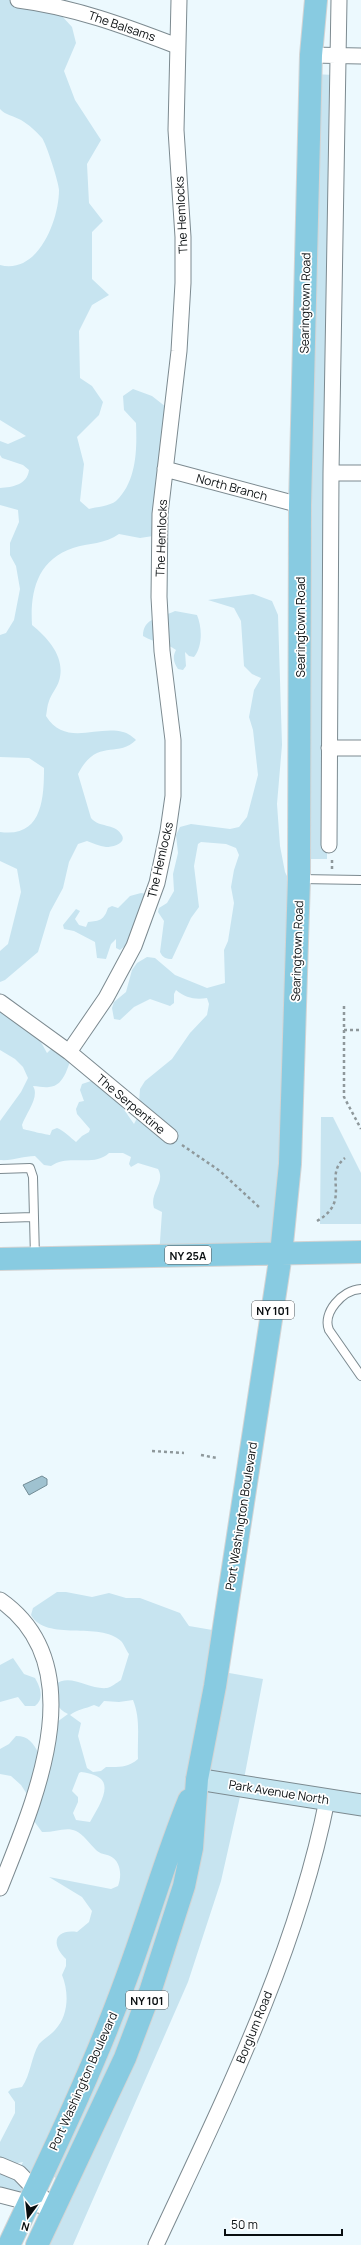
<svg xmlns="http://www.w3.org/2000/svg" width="361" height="2245" viewBox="0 0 361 2245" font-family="Manrope,sans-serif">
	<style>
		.green { fill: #c7e4f0; fill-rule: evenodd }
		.water { fill: #9fc2d0; stroke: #728c96 }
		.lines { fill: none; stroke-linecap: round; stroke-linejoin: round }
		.lane-casing { stroke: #7c8a90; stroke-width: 10 }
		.street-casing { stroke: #7c8a90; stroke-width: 17 }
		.secondary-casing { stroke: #7c8a90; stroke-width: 23 }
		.primary-casing { stroke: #d3d4d4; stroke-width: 24 }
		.path { stroke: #8e989b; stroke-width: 2.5; stroke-dasharray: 3 3; stroke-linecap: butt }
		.lane { stroke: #fff; stroke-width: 8 }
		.street { stroke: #fff; stroke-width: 15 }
		.secondary { stroke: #c4e5f0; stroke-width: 21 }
		.primary { stroke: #88cbe1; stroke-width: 22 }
		.labels { text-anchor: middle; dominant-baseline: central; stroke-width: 3.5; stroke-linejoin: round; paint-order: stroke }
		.shield { fill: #fff; stroke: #535658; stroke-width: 1 }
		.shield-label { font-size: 11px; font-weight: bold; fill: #090e10 }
		.street-label { font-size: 12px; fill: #090e10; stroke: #fff }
	</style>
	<rect width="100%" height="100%" fill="#ecf9fe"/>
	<path class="green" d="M0,0h32l29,15 11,12 4,16 -12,28 11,29 26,40 -14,24 2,39 14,18 -11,11v47l17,16 -17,10 -13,26 1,47 12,8 11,16 -4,13 -22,22 7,27 -4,37 9,8c7,-2 21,-3 27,-8 21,-20 21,-52 20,-78l-12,-13 -1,-14 10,-7 19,7 14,11 -13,129 -13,2 -21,-4c-14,10 -30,9 -46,14 -36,12 -43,44 -41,77 17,14 34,33 27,56 -2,7 -8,13 -10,20 -2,5 -2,10 -3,15 19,31 51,9 77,16 5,1 10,5 13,8 -19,19 -39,-3 -58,34l13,44c8,10 23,5 30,16 7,9 -8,13 -15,13 -7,-1 -13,-4 -19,-6l-9,3 -9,18 -6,26 -13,24 -12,40 -33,28 -5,2v-31l8,-7 13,-52 -4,-23 -17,-8v-29c42,6 44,-33 44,-64l-15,-10 -29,-1v-122l6,-2 8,-13 6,-31 -4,-23 -6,-11v-12l9,-21 -1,-12 -18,-5v-17c13,-1 27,-3 29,-18l-6,-5 -21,-7 -2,-3v-14l8,3 18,-8 -26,-16v-155c38,10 59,-45 59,-75 0,-7 -13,-47 -17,-52 -5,-6 -14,-14 -21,-18 -7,-4 -16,-5 -21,-11z
		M312,74l23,1 -8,784h-27z
		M253,594l19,7 6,14 4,130 -5,59 3,42 5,26 6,12 -10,370 -122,2 3,-44 -8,-4c-5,-15 12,-25 4,-39l-20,-6 -7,4 -2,-3 2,-7 -8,-4h-14c-16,15 -40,0 -58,13l-7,-1 -9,-9c-12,0 -22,5 -35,4v-39l21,-29 7,-14 -5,-11 -8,-8 -15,-9v-39l38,26 9,16 7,-7 20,5c-6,12 -8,35 -25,36 -5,1 -10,-1 -16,-1 7,11 -7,27 -11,39l1,4c3,1 25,6 27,6l2,-5 5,-2c6,2 14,10 19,14l6,-6 7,-4 1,-3 -13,-15 -1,-5 3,-7 5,-1 -4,-11 2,-6 12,-4 24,21 16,23 4,-8 2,-27 5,-8 27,-22 18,-26 17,-18 2,-11 -2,-6c-12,2 -21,0 -31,-8l-2,4v9l-4,3 -20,-7 -16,8 -14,13 -6,-1 -2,-11 2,-6 12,-10 6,-22 5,-7 10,-6 8,1 20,17 32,13 18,-5 -1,-33 4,-9 6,-38 -3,-16 3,-17 5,-15 -3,-7 -10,-4 -25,-2 -3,2 -4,22 5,41 -8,11 -19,41c-6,0 -9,-1 -12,-7l4,-31 -6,-9 1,-4 8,-5 7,-12 -1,-17 5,-21 -2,-18 4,-8 11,-3 39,5 9,-2 8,-10 11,-42 -5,-45 -4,-13 5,-27 7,-12 -9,-4 -8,-8 -3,-45 -7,-13 -26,-8z
		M175,611l22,4c5,12 6,31 -3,42l-5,-1 -4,-4 1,14 -3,4 -5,-1c-4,-6 -6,-12 -2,-19 -10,-8 -22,-7 -33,-14 0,-19 18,-18 32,-25z
		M141,893l7,1c12,38 -2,35 -28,56l-4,-2v-9l-5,5 -5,15 -9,-1 -2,-16 -21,-11 -10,-2 -1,-4 13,-16 4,2 -5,8 4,6 7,2 2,-5c12,-1 16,-2 20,-14l4,-2 6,2 12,-12z
		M321,1117h12l28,56v51h-41z
		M57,1592h9l26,5 17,-4 17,5h14l40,15 9,13 35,6 -6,39 45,8 -19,100 -23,102 -33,101 -115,263h-32l128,-298 30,-175 -170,431 -29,-8v-30l17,8 6,-11 -10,2 -13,-4v-18l15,-29v-11l-7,-10 3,-3 11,-2c9,-13 9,-30 17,-43 4,-5 12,-9 16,-14 14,-15 14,-38 7,-55l4,-9v-7c-16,-15 -11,-30 11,-27l12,-10 3,-11 -10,-14 -33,-20 62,12 7,-3c4,-10 3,-25 -8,-30 -5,-2 -10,-2 -14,-6 -6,-6 -13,-16 -20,-19 -10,-5 -23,2 -34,1l-8,-11v-16l-13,-20 -10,-9 -11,-2v-25l9,-5 7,-8c13,0 17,7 23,18l7,-24 22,-16c-13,-6 -14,-16 -13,-29 14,-13 34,5 52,3 5,-1 9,-5 14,-8l8,-26c-3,-4 -5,-10 -8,-13 -21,-20 -75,1 -90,-26l2,-7zM133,1700c8,20 4,38 5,59 -10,9 -20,8 -32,8l-5,4 -8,1 -6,-4 -9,-32 3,-13 -11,-8c8,-6 15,-6 24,-10l5,2 5,-6 15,1zM81,1772c24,3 29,12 18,34 -3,5 -6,11 -9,16l-14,-2 -3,-7 5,-11v-5l-6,-6 7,-18z
		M13,1658l11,16 11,4c5,9 10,20 0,28h-10l-7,-9 -18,5v-37z
		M185,1811l-4,57 -50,151 -71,161 -10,-5z"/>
	<path class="water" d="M42,1476l5,3v6l-18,10 -6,-10z"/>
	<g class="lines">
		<g class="lane-casing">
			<path id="lane" d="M300,879l61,1
				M0,1169l30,-1 3,9 2,81
				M0,1218l33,-1
				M361,1289c-19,1 -39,24 -32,41l32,46"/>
		</g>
		<g class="street-casing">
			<path id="street" d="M18,0c56,7 107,26 159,46
				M311,55l50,1
				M165,469l135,36
				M331,473h30
				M329,748h32
				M329,845l2,-372 8,-473
				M0,1002l69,50 101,84
				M69,1052l37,-54 28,-52 23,-63 11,-52 5,-35v-56l-11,-89 -3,-54 1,-83 19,-163 4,-68v-46l-7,-107 3,-130
				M0,1600c96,67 33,204 0,288
				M0,2165l19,8 35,36 -54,-14
				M156,2245c67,-144 140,-289 171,-445"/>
		</g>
		<g class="secondary-casing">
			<path id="secondary" d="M197,1779l164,26"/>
		</g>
		<g class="primary-casing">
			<path id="primary" d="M0,1259l361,-7
				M9,2245c41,-87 84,-175 117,-266 22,-59 39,-120 63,-179
				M37,2245l88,-187 25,-66 34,-106 8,-38 5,-69 18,-93 66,-432 9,-90 9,-285 1,-374 11,-450 5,-55"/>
		</g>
		<path class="path" d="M332,869v-11
			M344,1006v91l17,32
			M344,1030h17
			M182,1145l38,26 40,37
			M317,1221c36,-21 5,-45 28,-63
			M152,1451l32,2
			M201,1455l16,3"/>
		<use href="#lane" class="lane"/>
		<use href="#street" class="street"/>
		<use href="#secondary" class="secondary"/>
		<use href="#primary" class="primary"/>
	</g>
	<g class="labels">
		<g class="shield">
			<rect x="165" y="1246" width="46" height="18" rx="3"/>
			<rect x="252" y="1301" width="42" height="18" rx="3"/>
			<rect x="126" y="1991" width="42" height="18" rx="3"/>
		</g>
		<g class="shield-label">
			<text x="188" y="1255">NY 25A</text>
			<text x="273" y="1310">NY 101</text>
			<text x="147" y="2000">NY 101</text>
		</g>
		<g class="street-label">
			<text transform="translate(122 26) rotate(19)">The Balsams</text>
			<text transform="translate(181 215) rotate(-93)">The Hemlocks</text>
			<text transform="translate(305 303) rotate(-89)">Searingtown Road</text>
			<text transform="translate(232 487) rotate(15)">North Branch</text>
			<text transform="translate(161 538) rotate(-88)">The Hemlocks</text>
			<text transform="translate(300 627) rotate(-90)">Searingtown Road</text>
			<text transform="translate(160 860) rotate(-77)">The Hemlocks</text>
			<text transform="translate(297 951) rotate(-88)">Searingtown Road</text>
			<text transform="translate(131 1104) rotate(40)">The Serpentine</text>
			<text transform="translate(241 1516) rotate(-81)">Port Washington Boulevard</text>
			<text transform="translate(279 1792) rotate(9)">Park Avenue North</text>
			<text transform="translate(254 2027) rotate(-68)">Borglum Road</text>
			<text transform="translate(83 2081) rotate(-66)">Port Washington Boulevard</text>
		</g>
	</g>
	<g transform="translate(28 2217) rotate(195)" stroke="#ffffff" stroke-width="3" paint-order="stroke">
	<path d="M0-3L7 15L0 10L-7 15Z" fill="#090e10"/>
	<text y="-6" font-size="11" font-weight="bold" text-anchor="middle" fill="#090e10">N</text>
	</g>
	<path d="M225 2229v6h117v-6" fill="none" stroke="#090e10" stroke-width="2"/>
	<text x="231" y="2229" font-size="12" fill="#090e10" stroke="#ffffff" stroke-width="3" paint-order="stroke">50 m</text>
</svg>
